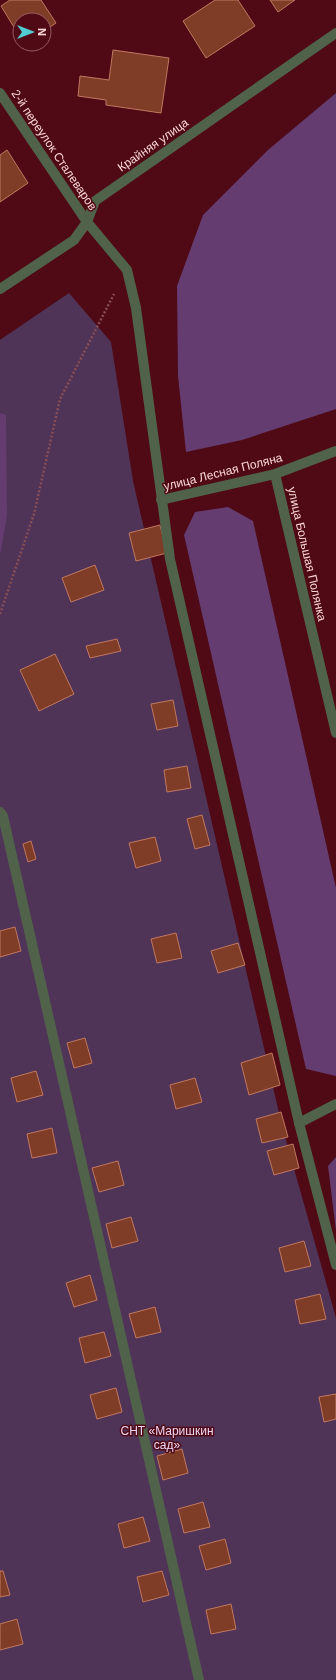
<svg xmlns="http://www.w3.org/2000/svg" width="336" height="1680" viewBox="0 0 336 1680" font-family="Helvetica,sans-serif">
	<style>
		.green { fill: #503458 }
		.forest { fill: #643c70 }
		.building { fill: #7f3c26; stroke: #c17860 }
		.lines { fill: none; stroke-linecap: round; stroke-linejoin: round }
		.path { stroke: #884e55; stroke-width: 2.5; stroke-dasharray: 2 2; stroke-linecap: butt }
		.lane { stroke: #50624a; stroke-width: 10 }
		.street { stroke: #50624a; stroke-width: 10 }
		.labels { text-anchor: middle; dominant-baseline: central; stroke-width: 3; stroke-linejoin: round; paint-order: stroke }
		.street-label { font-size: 12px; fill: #fbd7d7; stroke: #4f0a15 }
		.park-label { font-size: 12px; fill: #eed6f6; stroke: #4f0a15 }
	</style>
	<rect width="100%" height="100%" fill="#4f0a15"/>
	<path class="green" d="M69,293l42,49 22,139 149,645 54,192v362h-336v-1340z"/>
	<path class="forest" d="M336,93v316l-94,31 -56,12 -8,-76 -1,-90 26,-71 65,-65z
		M0,413l6,2 1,101 -7,39z
		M228,507l25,14 83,367v188l-30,-7 -122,-534 11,-23z
		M336,1157v74l-8,-65z"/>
	<path class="building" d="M10,0h31l15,23 -12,8v-11h-24v17l-19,-31z
		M215,0h23l17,26 -49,32 -23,-37z
		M270,0h25l-17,12z
		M113,50l56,8 -8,55 -55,-8v-5l-28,-4 2,-20 29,4z
		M7,150l21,33 -28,19v-47z
		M160,525l7,28 -31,8 -7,-28z
		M95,565l9,25 -33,12 -9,-24z
		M117,639l4,12 -31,7 -4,-12z
		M55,654l19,40 -35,17 -19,-41z
		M173,700l5,26 -21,4 -6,-26z
		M187,766l4,22 -24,4 -3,-22z
		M202,815l8,30 -15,4 -8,-30z
		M155,837l6,24 -25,7 -7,-25z
		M31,841l5,18 -8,3 -5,-18z
		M15,927l6,24 -21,6v-26z
		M176,933l6,25 -25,5 -6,-24z
		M238,943l7,22 -27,8 -7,-22z
		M85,1038l7,25 -18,5 -7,-25z
		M272,1053l8,32 -31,10 -8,-32z
		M36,1071l7,24 -26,7 -6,-24z
		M195,1078l7,24 -26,7 -6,-24z
		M281,1112l7,25 -26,6 -6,-24z
		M52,1128l5,25 -25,5 -5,-24z
		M293,1144l6,24 -25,7 -7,-24z
		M118,1161l6,24 -25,7 -7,-24z
		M131,1217l7,24 -26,7 -6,-24z
		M304,1241l7,25 -26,6 -6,-24z
		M90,1275l7,25 -23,7 -8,-24z
		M320,1294l6,25 -26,5 -5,-24z
		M155,1307l6,25 -25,6 -7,-24z
		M104,1332l7,24 -26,7 -6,-25z
		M116,1388l6,24 -25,7 -7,-24z
		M336,1394v25l-12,3 -5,-25z
		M182,1449l6,24 -25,7 -6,-24z
		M203,1502l7,25 -26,6 -6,-24z
		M143,1517l7,24 -26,7 -6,-24z
		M225,1539l6,24 -25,7 -7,-24z
		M0,1571h3l7,24 -10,2z
		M162,1571l7,24 -26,7 -6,-25z
		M231,1604l5,25 -25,5 -5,-24z
		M17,1619l6,25 -23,6v-26z"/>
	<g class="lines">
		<path class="path" d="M0,614l34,-100 26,-115 54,-105"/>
		<path class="lane" d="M0,93l87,129 40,48 9,38 34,251 129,564 37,142
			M0,812l3,4 196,864"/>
		<path class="street" d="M0,289l74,-49 13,-18 8,-21 241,-168
			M275,474l61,259
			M161,500l114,-26 61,-23
			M299,1123l37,-19"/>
	</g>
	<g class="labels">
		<g class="street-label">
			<text transform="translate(153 145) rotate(-35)">Крайняя улица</text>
			<text transform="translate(54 150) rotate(56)">2-й переулок Сталеваров</text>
			<text transform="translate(223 472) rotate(-14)">улица Лесная Поляна</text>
			<text transform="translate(307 554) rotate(77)">улица Большая Полянка</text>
		</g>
		<g class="park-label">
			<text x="167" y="1431">СНТ «Маришкин<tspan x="167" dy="14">сад»</tspan></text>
		</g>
	</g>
	<g transform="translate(32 32) rotate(90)"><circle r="19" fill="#4f0a15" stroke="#945c63"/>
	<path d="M0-3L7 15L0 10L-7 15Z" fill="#52ccd1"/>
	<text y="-6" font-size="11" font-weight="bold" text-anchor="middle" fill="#fbd7d7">N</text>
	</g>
</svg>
